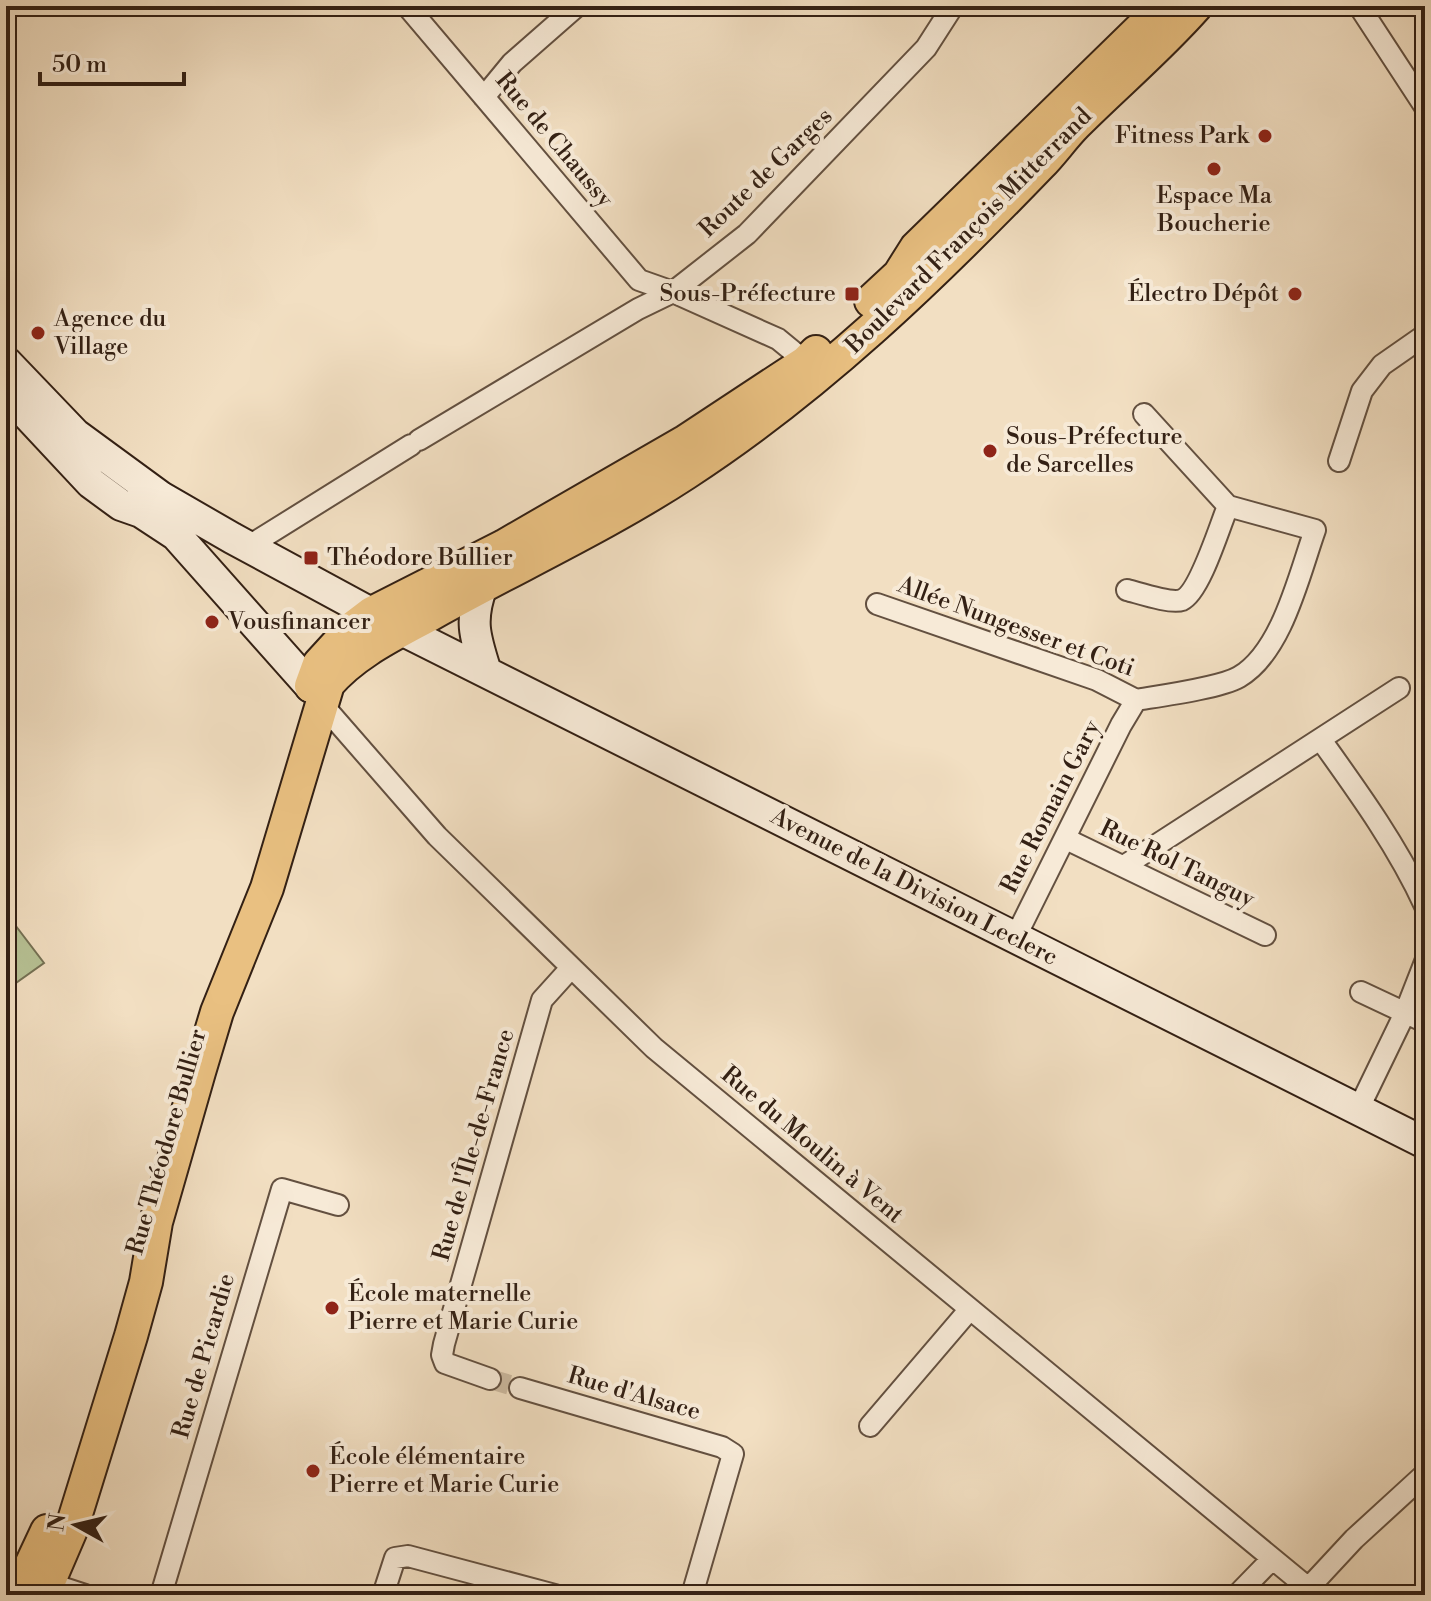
<svg xmlns="http://www.w3.org/2000/svg" width="1431" height="1601" viewBox="0 0 1431 1601" font-family="'Libre Bodoni',serif">
	<style>
		.green { fill: #b7c295; stroke: #757154; stroke-width: 2 }
		.lines { fill: none; stroke-linecap: round; stroke-linejoin: round }
		.minor-tunnel { stroke: #ccb99f; stroke-width: 20; stroke-dasharray: 20 10; stroke-linecap: butt }
		.minor-casing { stroke: #635040; stroke-width: 24 }
		.secondary-casing { stroke: #332014; stroke-width: 34 }
		.primary-casing { stroke: #332014; stroke-width: 36 }
		.minor { stroke: #f7ead7; stroke-width: 20 }
		.secondary { stroke: #f7ead7; stroke-width: 30 }
		.primary { stroke: #e9c081; stroke-width: 32 }
		.poi-dot { fill: #8f2418; stroke: #f7ead7; stroke-width: 3 }
		.labels { text-anchor: middle; dominant-baseline: central; stroke-width: 8; stroke-linejoin: round; paint-order: stroke }
		.poi-label { font-size: 24px; fill: #332014; stroke: #f7ead7; text-anchor: start }
		.street-label { font-size: 24px; fill: #332014; stroke: #f7ead7 }
	</style>
	<rect width="100%" height="100%" fill="#f2dfc2"/>
	<filter id="stains"><feTurbulence type="fractalNoise" baseFrequency=".0025" numOctaves="4"/><feColorMatrix values="0 0 0 0 .2 0 0 0 0 .09 0 0 0 0 .02 0 0 0 .5 -.17"/></filter>
	<radialGradient id="worn" r=".72"><stop offset=".6" stop-color="#630" stop-opacity="0"/><stop offset="1" stop-color="#630" stop-opacity=".3"/></radialGradient>
	<path class="green" d="M6,913l38,50 -38,27z"/>
	<g class="lines">
		<path class="minor-tunnel" d="M490,1379l30,9"/>
		<g class="minor-casing">
			<path id="minor" d="M407,6l232,274 34,12 105,47 28,23
				M1359,6l66,101
				M484,97l28,-34 65,-57
				M419,440l219,-131 35,-17 74,-58 179,-186 27,-42
				M1339,461l23,-70 20,-26 43,-30
				M249,546l162,-101
				M1127,590c12,3 44,14 55,10 18,-8 38,-75 46,-94
				M877,604l220,76 39,20
				M1136,700c24,-4 84,-12 103,-23 43,-25 60,-102 76,-147l-87,-24 -84,-92
				M321,703l116,133 217,212 653,539
				M1321,740c38,53 77,107 104,166
				M1066,839l199,96
				M1124,866l275,-178
				M1015,938l106,-213 15,-25
				M1361,992l64,30
				M1358,1110l47,-97 20,-51
				M490,1379l-45,-16 -3,-8 2,-11 98,-344 28,-31
				M520,1388l202,59 11,7 -41,141
				M870,1426l100,-117
				M39,1580l46,15
				M161,1595l121,-406 56,16
				M383,1595l12,-37 13,-2 147,39
				M1237,1595l35,-36
				M1302,1595l52,-56 71,-65"/>
		</g>
		<g class="secondary-casing">
			<path id="secondary" d="M6,362l69,72 86,63 71,41 170,92 1023,513
				M6,392l85,91 30,22 20,7 35,23 135,152 14,6
				M482,586c-13,35 -7,51 4,86"/>
		</g>
		<g class="primary-casing">
			<path id="primary" d="M871,301l28,-26 17,-27 248,-242
				M311,686l8,-22 32,-35 21,-16 132,-67 182,-105 120,-79 10,-10
				M17,1595l30,-64
				M43,1595l28,-65 60,-194 15,-54 10,-60 43,-150 18,-60 50,-124 61,-204c27,-32 69,-51 105,-71 84,-47 172,-87 253,-140 132,-86 245,-195 354,-308 13,-13 23,-28 36,-41 40,-40 83,-76 120,-118"/>
		</g>
		<use href="#minor" class="minor"/>
		<use href="#secondary" class="secondary"/>
		<use href="#primary" class="primary"/>
	</g>
	<g class="poi-dot">
		<circle cx="1265" cy="136" r="8"/>
		<circle cx="1214" cy="169" r="8"/>
		<rect x="844" y="286" width="16" height="16" rx="4"/>
		<circle cx="1295" cy="294" r="8"/>
		<circle cx="38" cy="333" r="8"/>
		<circle cx="990" cy="451" r="8"/>
		<rect x="303" y="550" width="16" height="16" rx="4"/>
		<circle cx="212" cy="622" r="8"/>
		<circle cx="332" cy="1308" r="8"/>
		<circle cx="313" cy="1471" r="8"/>
	</g>
	<g class="labels">
		<g class="poi-label">
			<text x="1249" y="136" text-anchor="end">Fitness Park</text>
			<text x="1214" y="196" text-anchor="middle">Espace Ma<tspan x="1214" dy="28">Boucherie</tspan></text>
			<text x="836" y="294" text-anchor="end">Sous-Préfecture</text>
			<text x="1279" y="294" text-anchor="end">Électro Dépôt</text>
			<text x="54" y="319">Agence du<tspan x="54" dy="28">Village</tspan></text>
			<text x="1006" y="437">Sous-Préfecture<tspan x="1006" dy="28">de Sarcelles</tspan></text>
			<text x="327" y="558">Théodore Bullier</text>
			<text x="228" y="622">Vousfinancer</text>
			<text x="348" y="1294">École maternelle<tspan x="348" dy="28">Pierre et Marie Curie</tspan></text>
			<text x="329" y="1457">École élémentaire<tspan x="329" dy="28">Pierre et Marie Curie</tspan></text>
		</g>
		<g class="street-label">
			<text transform="translate(554 140) rotate(50)">Rue de Chaussy</text>
			<text transform="translate(766 173) rotate(-44)">Route de Garges</text>
			<text transform="translate(969 231) rotate(-45)">Boulevard François Mitterrand</text>
			<text transform="translate(1016 627) rotate(20)">Allée Nungesser et Coti</text>
			<text transform="translate(1051 807) rotate(-63)">Rue Romain Gary</text>
			<text transform="translate(1177 864) rotate(26)">Rue Rol Tanguy</text>
			<text transform="translate(914 887) rotate(27)">Avenue de la Division Leclerc</text>
			<text transform="translate(167 1142) rotate(-74)">Rue Théodore Bullier</text>
			<text transform="translate(474 1145) rotate(-74)">Rue de l'Île-de-France</text>
			<text transform="translate(812 1145) rotate(40)">Rue du Moulin à Vent</text>
			<text transform="translate(204 1356) rotate(-74)">Rue de Picardie</text>
			<text transform="translate(634 1394) rotate(16)">Rue d'Alsace</text>
		</g>
	</g>
	<rect width="1431" height="1601" fill="none" stroke="#f2dfc2" stroke-width="32"/>
	<rect x="8" y="8" width="1415" height="1585" fill="none" stroke="#332014" stroke-width="4"/>
	<rect x="16" y="16" width="1399" height="1569" fill="none" stroke="#332014" stroke-width="2"/>
	<g transform="translate(76 1525) rotate(278)" stroke="#f7ead7" stroke-width="6" paint-order="stroke">
	<path d="M0-6L14 30L0 20L-14 30Z" fill="#332014"/>
	<text y="-12" font-size="22" font-weight="bold" text-anchor="middle" fill="#332014">N</text>
	</g>
	<path d="M40 72v12h144v-12" fill="none" stroke="#332014" stroke-width="4"/>
	<text x="52" y="72" font-size="24" fill="#332014" stroke="#f7ead7" stroke-width="6" paint-order="stroke">50 m</text>
	<rect width="100%" height="100%" filter="url(#stains)"/>
	<rect width="100%" height="100%" fill="url(#worn)"/>
</svg>
